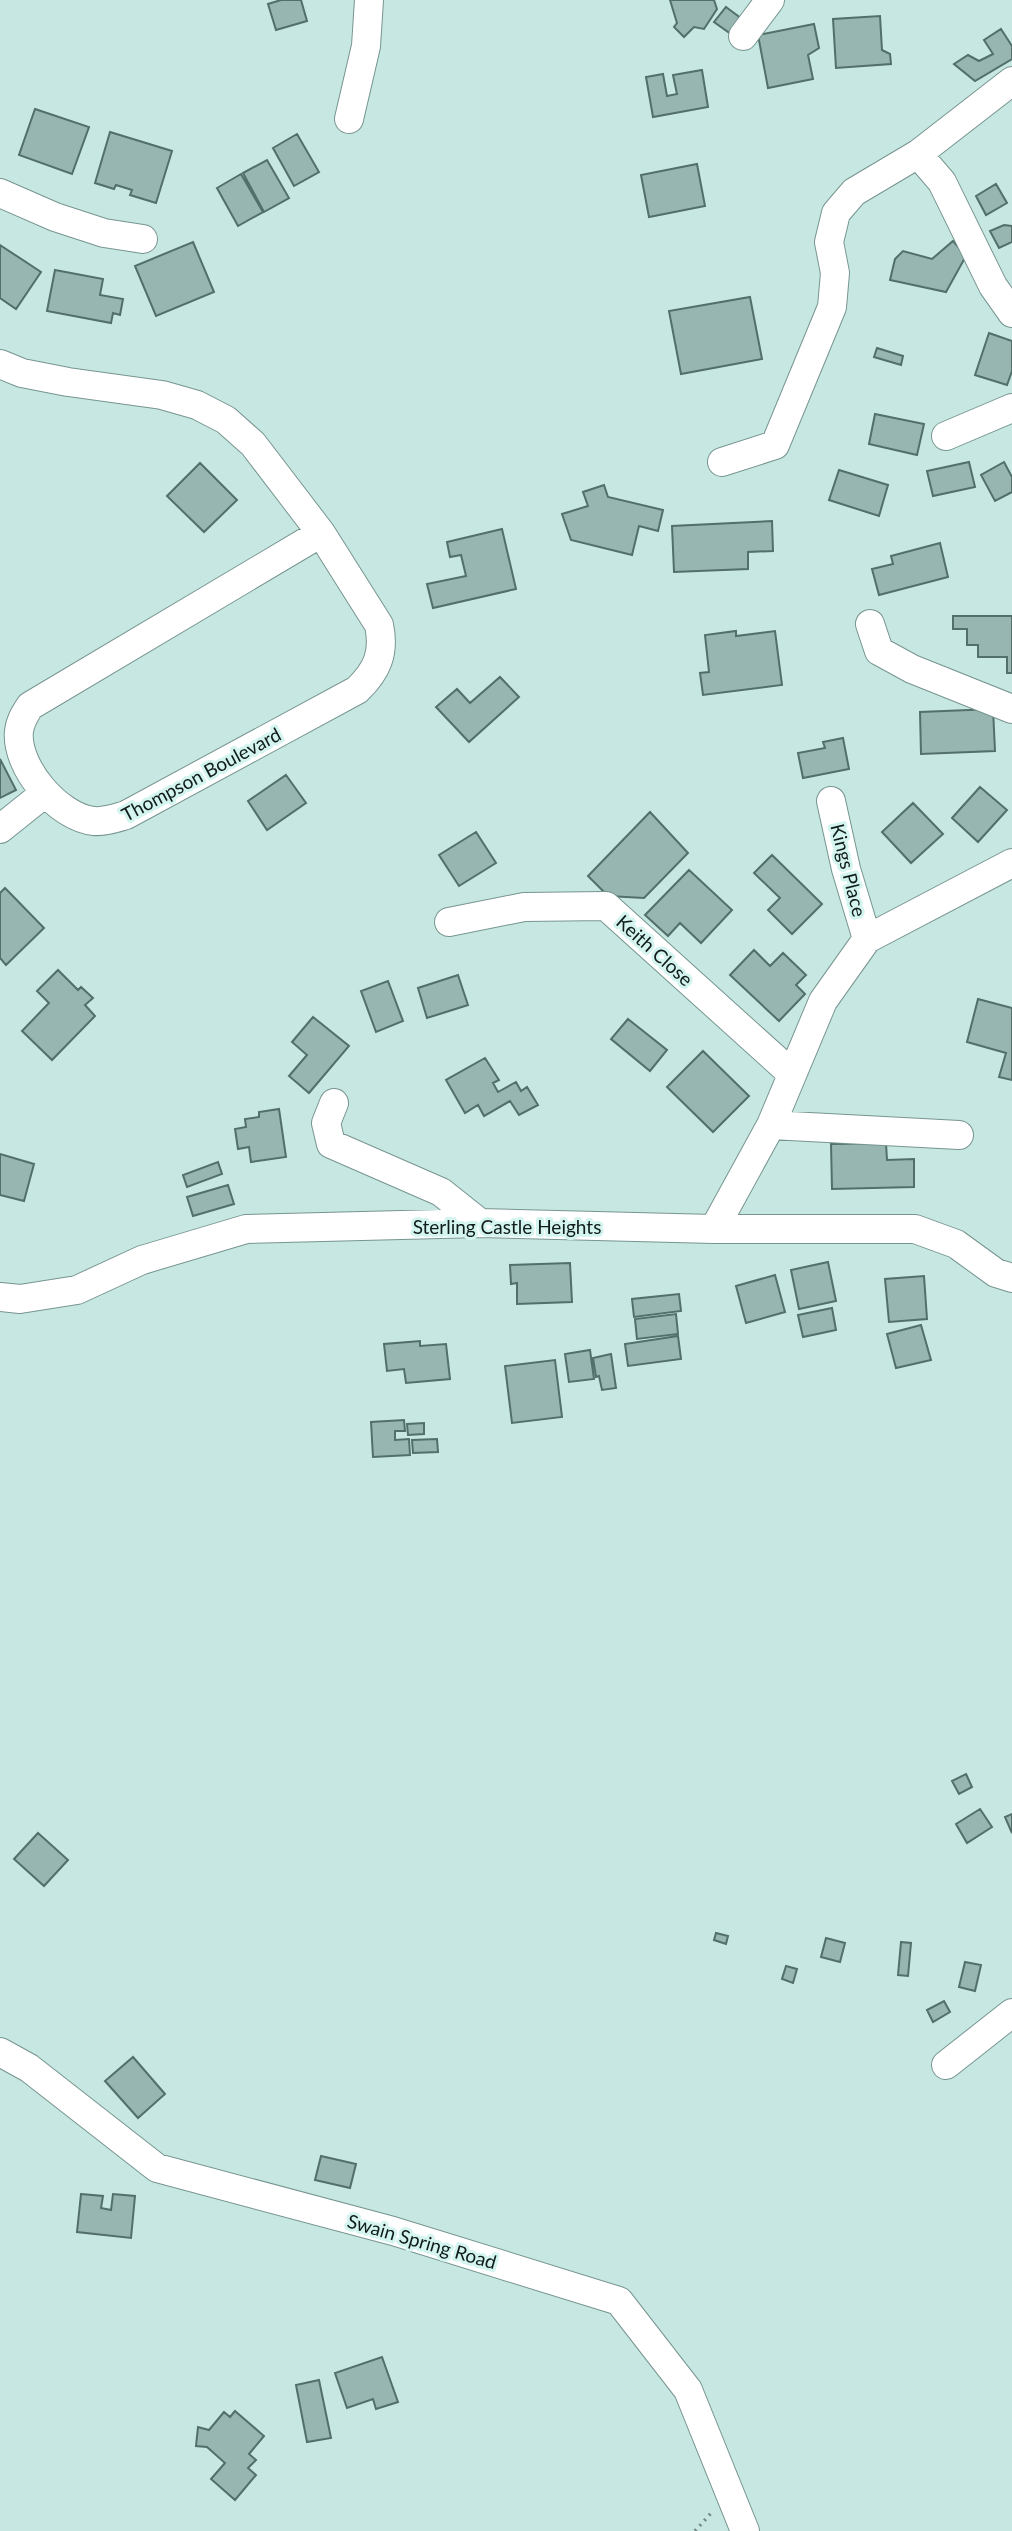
<svg xmlns="http://www.w3.org/2000/svg" width="1012" height="2531" viewBox="0 0 1012 2531" font-family="Lato,sans-serif">
	<style>
		.building { fill: #97b6b1; stroke: #526f6a; stroke-width: 2 }
		.lines { fill: none; stroke-linecap: round; stroke-linejoin: round }
		.minor-casing { stroke: #779590; stroke-width: 30 }
		.path { stroke: #728985; stroke-width: 3.5; stroke-dasharray: 2 5; stroke-linecap: butt }
		.minor { stroke: #fff; stroke-width: 28 }
		.labels { text-anchor: middle; dominant-baseline: central; stroke-width: 6; stroke-linejoin: round; paint-order: stroke }
		.street-label { font-size: 19px; fill: #101c1a; stroke: #d4f4ef }
	</style>
	<rect width="100%" height="100%" fill="#c7e7e2"/>
	<path class="building" d="M281,0h20l6,21 -31,9 -8,-26z
		M670,0h44l3,9 -13,20 -10,-2 -10,10 -10,-10 3,-4z
		M726,7l16,12 -11,15 -17,-12z
		M880,16l2,34 8,4 1,10 -55,4 -3,-49z
		M814,24l5,24 -11,7 5,24 -45,9 -10,-53z
		M1001,29l11,17v13l-37,22 -21,-17 14,-9 11,6 14,-7 -9,-14z
		M702,70l6,37 -55,10 -7,-40 17,-3 4,22 10,-2 -4,-19z
		M35,109l54,18 -17,47 -53,-19z
		M110,132l62,19 -16,52 -26,-8 2,-5 -16,-5 -2,4 -19,-6z
		M297,134l22,38 -25,14 -21,-38z
		M267,160l22,38 -25,14 -21,-39z
		M697,164l8,42 -56,11 -8,-42z
		M241,174l22,38 -25,14 -21,-38z
		M996,184l11,19 -21,12 -10,-19z
		M1004,225l8,1v16l-13,6 -9,-17z
		M953,241l13,15 -20,36 -56,-12 5,-21 8,-8 29,8z
		M193,242l21,50 -58,24 -21,-50z
		M0,245l41,27 -25,37 -16,-11z
		M55,270l48,9 -3,16 23,4 -3,16 -7,-2 -2,10 -64,-12z
		M750,297l12,62 -81,15 -12,-63z
		M989,333l23,8v30l-5,14 -32,-10z
		M877,348l26,8 -2,9 -27,-8z
		M875,414l49,10 -7,31 -48,-11z
		M969,462l6,25 -42,9 -6,-25z
		M1004,462l8,15v15l-17,9 -14,-26z
		M200,463l37,37 -33,32 -37,-36z
		M839,470l49,15 -9,31 -50,-16z
		M604,485l4,12 55,13 -5,21 -19,-5 -7,29 -61,-15 -9,-26 26,-8 -5,-14z
		M772,521l1,30 -25,1v17l-74,3 -2,-46z
		M502,529l14,60 -83,19 -6,-24 39,-8 -5,-21 -11,2 -3,-15z
		M940,543l8,34 -69,18 -7,-26 21,-5 -2,-8z
		M953,616h59v57h-5v-16h-29v-12h-11v-16h-14z
		M736,631v5l39,-5 7,54 -79,10 -3,-22 9,-1 -4,-37z
		M500,677l19,20 -50,45 -33,-35 21,-18 13,14z
		M993,709l2,42 -74,3 -1,-42z
		M843,738l6,31 -46,9 -5,-25 27,-5 -2,-6z
		M0,759l16,31 -16,8z
		M286,775l20,28 -39,27 -19,-29z
		M980,787l27,23 -29,32 -26,-24z
		M913,803l30,31 -32,29 -29,-31z
		M650,812l38,41 -44,45 -36,-2 -20,-20z
		M476,832l20,31 -37,23 -20,-31z
		M772,855l50,49 -30,30 -24,-24 12,-12 -26,-25z
		M689,870l43,40 -31,33 -21,-20 -12,13 -23,-21z
		M5,888l39,40 -38,37 -6,-7v-65z
		M754,950l16,16 13,-13 23,22 -10,10 9,9 -26,27 -49,-46z
		M58,970l20,20 3,-3 12,11 -8,7 10,11 -43,44 -30,-29 27,-28 -12,-12z
		M458,975l10,30 -41,13 -9,-30z
		M388,981l15,40 -27,11 -15,-41z
		M978,999l34,9v72l-13,-3 7,-24 -39,-11z
		M313,1017l36,29 -40,47 -20,-17 18,-21 -15,-13z
		M628,1019l39,31 -17,21 -39,-32z
		M703,1051l46,45 -36,36 -46,-45z
		M485,1058l14,22 -6,3 5,9 18,-10 5,9 6,-4 11,18 -19,10 -9,-14 -26,15 -6,-11 -13,8 -19,-33z
		M279,1109l7,48 -35,5 -2,-15 -11,2 -3,-20 11,-2 -1,-8 14,-2v-5z
		M886,1143l1,17 27,-1v28l-82,2 -1,-45z
		M0,1154l34,10 -10,37 -24,-6z
		M218,1162l4,12 -35,13 -4,-12z
		M228,1185l6,19 -41,12 -6,-19z
		M828,1262l8,39 -37,8 -8,-39z
		M570,1263l2,39 -55,2v-21l-6,1 -1,-19z
		M775,1275l10,37 -39,11 -10,-37z
		M924,1276l3,43 -38,3 -4,-43z
		M679,1294l2,17 -47,6 -2,-18z
		M832,1308l4,22 -33,7 -5,-22z
		M676,1314l2,20 -41,5 -2,-20z
		M921,1325l10,35 -35,8 -9,-34z
		M678,1336l3,23 -53,7 -3,-22z
		M420,1341v5l26,-2 4,35 -44,4 -2,-14 -17,2 -3,-27z
		M590,1350l4,29 -25,3 -4,-28z
		M611,1354l5,34 -14,2 -3,-14 -3,1 -3,-19z
		M555,1360l7,57 -50,6 -7,-57z
		M404,1420l1,11h-10v9l14,-1 1,16 -37,2 -2,-35z
		M424,1423v11l-16,1 -1,-11z
		M437,1439l1,13 -25,1 -1,-13z
		M966,1774l6,13 -13,7 -7,-13z
		M980,1809l12,18 -25,16 -11,-19z
		M1012,1814v19l-7,-16z
		M38,1833l30,27 -24,26 -30,-27z
		M716,1933l12,3 -2,8 -12,-4z
		M826,1938l19,5 -5,19 -19,-5z
		M901,1942l10,1 -3,33 -10,-1z
		M965,1962l16,3 -6,26 -16,-4z
		M786,1966l11,3 -4,14 -11,-4z
		M944,2001l6,11 -17,10 -6,-12z
		M133,2057l32,37 -27,24 -33,-37z
		M321,2156l35,8 -6,24 -35,-8z
		M81,2194l22,2 -2,12 10,2 2,-16 22,2 -4,42 -54,-6z
		M382,2357l16,45 -22,7 -3,-10 -26,9 -12,-35z
		M319,2380l12,58 -24,4 -11,-57z
		M235,2411l29,25 -15,18 7,6 -8,8 8,7 -21,25 -24,-21 14,-16 -18,-16 -11,-1 2,-19 11,3 15,-18 6,5z"/>
	<g class="lines">
		<g class="minor-casing">
			<path id="minor" d="M743,36l27,-36
				M349,119l17,-73 3,-46
				M918,154l24,28 51,104 19,27
				M0,193l55,24 49,16 39,6
				M0,364l22,9 46,9 94,13 35,10 29,15 27,24 68,89 58,92c6,28 -2,46 -22,65l-231,125c-10,3 -21,7 -32,6 -35,-3 -79,-54 -75,-90 1,-10 6,-17 11,-25l291,-173
				M946,436l66,-28
				M722,462l53,-17 57,-138 3,-34 -6,-31 7,-29 18,-21 64,-38 94,-73
				M870,624l9,27 33,18 100,40
				M831,801l15,68 21,70
				M0,829l45,-36
				M449,922l75,-15 82,-1 185,167
				M334,1103l-8,20 5,21 110,48 39,31
				M771,1125l188,10
				M714,1229l57,-104 52,-124 44,-62 145,-76
				M0,1297l20,2 57,-9 65,-30 104,-31 234,-6 234,6h201l41,15 40,29 16,5
				M0,2052l29,16 128,100 236,63 226,70 69,89 57,141
				M946,2065l66,-52"/>
		</g>
		<path class="path" d="M695,2531l17,-19"/>
		<use href="#minor" class="minor"/>
	</g>
	<g class="labels">
		<g class="street-label">
			<text transform="translate(201 774) rotate(-28)">Thompson Boulevard</text>
			<text transform="translate(849 870) rotate(76)">Kings Place</text>
			<text transform="translate(655 950) rotate(42)">Keith Close</text>
			<text x="507" y="1226">Sterling Castle Heights</text>
			<text transform="translate(422 2241) rotate(16)">Swain Spring Road</text>
		</g>
	</g>
</svg>
